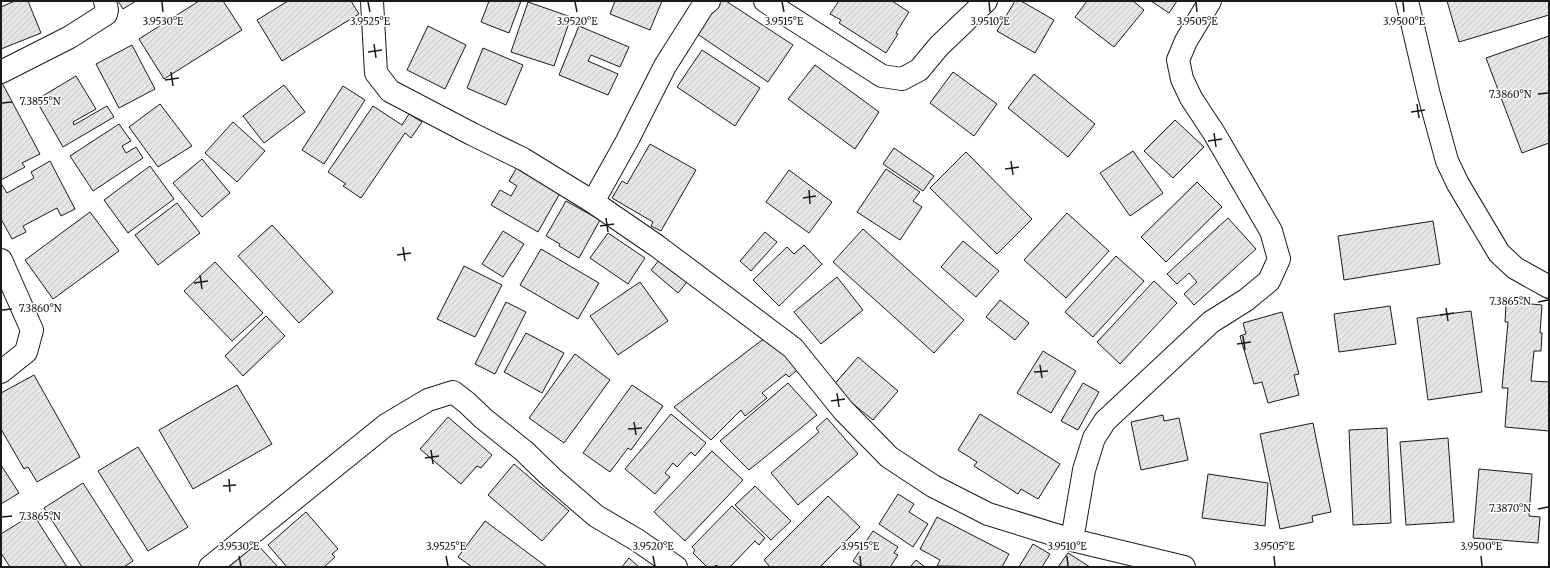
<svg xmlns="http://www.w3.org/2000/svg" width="1550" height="568" viewBox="0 0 1550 568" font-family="Merriweather,serif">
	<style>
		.building { fill: url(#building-hatch); stroke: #1a1a1a }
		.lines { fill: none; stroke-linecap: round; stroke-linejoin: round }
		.minor-casing { stroke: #1a1a1a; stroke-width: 24 }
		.minor { stroke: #fff; stroke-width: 22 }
		.ticks { fill: none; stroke: #1a1a1a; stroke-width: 1.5 }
		.ticks-label { font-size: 10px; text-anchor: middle; fill: #1a1a1a; stroke: #fff; stroke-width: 3; stroke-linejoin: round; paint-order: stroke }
	</style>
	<defs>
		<pattern id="building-hatch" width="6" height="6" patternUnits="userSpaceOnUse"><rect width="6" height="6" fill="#e6e6e6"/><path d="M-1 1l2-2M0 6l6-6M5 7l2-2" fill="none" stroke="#c5c5c5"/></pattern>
	</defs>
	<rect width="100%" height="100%" fill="#fff"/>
	<path class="building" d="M15,1h13l13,32 -40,16v-42z
		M118,1h18l-13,8z
		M199,1h24l19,29 -78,49 -25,-40z
		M288,1h63l8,13 -77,47 -25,-41z
		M489,1h32l-12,32 -28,-11z
		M615,1h47l-12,29 -40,-16z
		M714,1h12l67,44 -25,37 -75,-51z
		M839,1h53l17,11 -13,21 2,1 -12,19 -47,-30 2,-3 -11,-6z
		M1015,1h6l33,19 -19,33 -38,-22z
		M1087,1h46l11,9 -30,37 -39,-30z
		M1151,1h26l-8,12z
		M1447,1h102v14l-90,27z
		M528,2l43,15 -17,49 -43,-14z
		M428,26l38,19 -21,44 -38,-19z
		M579,26l50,21 -9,20 -29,-12 -3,6 30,13 -10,21 -49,-20z
		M1549,36v107l-27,10 -36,-95z
		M132,45l23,44 -36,19 -23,-44z
		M483,48l40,17 -17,40 -39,-17z
		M702,50l58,38 -25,38 -58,-39z
		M815,65l64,47 -24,37 -67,-50z
		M953,72l44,32 -23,32 -44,-33z
		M1034,74l61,50 -27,33 -60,-49z
		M76,76l20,33 -23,13 1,3 33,-19 7,11 -51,30 -27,-47z
		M1,81l39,73 -18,9 3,4 -24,13z
		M284,85l21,27 -41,31 -21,-27z
		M343,86l22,14 -41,64 -22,-14z
		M160,104l32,42 -34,21 -29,-40z
		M373,106l29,19 7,-11 13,8 -11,16 -6,-5 -44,65 -18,-12 3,-2 -18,-12z
		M1175,120l29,27 -31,31 -29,-27z
		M233,122l32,29 -28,31 -32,-29z
		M119,124l12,17 -9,5 4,7 10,-6 7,11 -50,33 -23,-35z
		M650,144l46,26 -35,61 -10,-5 2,-4 -41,-24 10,-17 5,3z
		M894,148l40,28 -11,15 -40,-27z
		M1133,151l30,42 -33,23 -30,-43z
		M966,152l66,67 -35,35 -67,-66z
		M202,159l28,34 -28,24 -29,-34z
		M50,161l25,48 -14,7 -4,-8 -34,18 3,6 -14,7 -11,-20v-33l1,-1 5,8 27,-15 -3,-6z
		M519,164l8,5 -3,4 36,20 -22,39 -47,-27 9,-15 11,6 6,-10 -8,-5z
		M150,166l24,33 -46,34 -24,-33z
		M886,169l34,23 -7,9 9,6 -22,33 -43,-28z
		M789,170l43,32 -23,31 -43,-31z
		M1197,182l25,25 -56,55 -25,-25z
		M566,201l34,19 -21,38 -20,-12 1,-2 -14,-8z
		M177,203l23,30 -42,32 -23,-30z
		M90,212l29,39 -66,48 -28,-39z
		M1067,213l42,38 -43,47 -42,-38z
		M1228,218l28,31 -62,56 -10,-11 13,-12 -8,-9 -12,11 -10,-10z
		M1433,221l7,43 -96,16 -6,-44z
		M272,225l61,67 -34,31 -61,-67z
		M863,229l101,91 -30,33 -101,-91z
		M503,231l21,13 -21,33 -21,-13z
		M765,232l12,10 -26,29 -11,-10z
		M608,233l37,25 -17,26 -38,-26z
		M963,241l36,30 -23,26 -35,-30z
		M804,245l18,19 -43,42 -26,-26 34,-33 7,7z
		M541,249l58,34 -21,36 -58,-34z
		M1116,256l28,25 -51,56 -28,-25z
		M660,259l27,23 -9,11 -27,-23z
		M215,262l48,51 -31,28 -48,-50z
		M464,266l38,19 -27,52 -38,-18z
		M837,277l26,33 -42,34 -27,-32z
		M1154,281l23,22 -57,61 -23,-22z
		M640,282l28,39 -50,34 -28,-39z
		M1000,300l29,23 -14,17 -29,-23z
		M506,302l20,10 -31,62 -20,-10z
		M1510,302l32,3 -2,28h2l-1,18h-7l-3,30 18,1v49l-44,-4 3,-39h-6l6,-66h-3l1,-18h4z
		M1390,306l6,38 -57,8 -5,-38z
		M1471,311l11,81 -54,8 -11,-82z
		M1282,312l17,62 -5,1 5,20 -31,8 -6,-21 -8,2 -14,-48 6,-2 -3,-11z
		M266,316l19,20 -42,40 -18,-20z
		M774,331l28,35 -13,11 -3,-3 -24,19 5,5 -22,18 -4,-6 -30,30 -37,-33z
		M526,333l38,20 -22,40 -38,-21z
		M1043,351l33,20 -25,42 -34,-20z
		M575,354l35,26 -46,63 -35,-25z
		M858,357l40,34 -25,29 -41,-33z
		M34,375l46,82 -43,25 -9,-15 -4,2 -23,-40v-36z
		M788,383l29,32 -68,55 -29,-29z
		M1083,383l16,9 -21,38 -17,-9z
		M237,385l35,59 -79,45 -34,-59z
		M632,385l31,21 -32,44 -3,-2 -18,24 -27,-19z
		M671,414l35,29 -11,13 -4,-4 -14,15 -4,-4 -8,10 5,4 -15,17 -30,-25z
		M980,414l80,50 -22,35 -17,-10 -3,5 -44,-28 3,-4 -19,-12z
		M1163,415l1,6 15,-3 9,42 -47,10 -10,-48z
		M448,417l44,38 -11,13 -4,-2 -16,18 -41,-35z
		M827,418l31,36 -60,51 -27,-32 48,-41 -3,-4z
		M1313,423l18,89 -19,4 1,6 -33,7 -20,-95z
		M1387,428l4,95 -38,2 -4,-95z
		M1448,438l6,84 -48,3 -6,-83z
		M138,447l50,80 -40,24 -50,-80z
		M712,451l31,29 -58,61 -31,-29z
		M514,464l55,47 -27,30 -54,-46z
		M1,465l18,28 -18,11z
		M1479,469l53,5 -3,42 11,1 -2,26 -65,-5z
		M1208,474l60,9 -3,43 -63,-8z
		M83,483l50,78 -9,6h-42l-38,-59z
		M755,486l36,35 -20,19 -36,-35z
		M898,494l16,10 -5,8 19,12 -15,23 -34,-23z
		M828,496l32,31 -40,40h-50l-6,-7z
		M732,506l33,32 -6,7 -4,-4 -25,26h-11l-3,-2 -2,2h-7l-14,-14 2,-3 -3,-3z
		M306,512l32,37 -6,5 3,3 -11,10h-37l-19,-22z
		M33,514l34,53h-57l-9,-14v-19z
		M937,517l72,37 -7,13 -65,-1 3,-6 -20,-11z
		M485,521l62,46h-75l-14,-10z
		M873,531l25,16 -4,6 4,2 -8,12h-28l-9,-6z
		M255,542l23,25h-49z
		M1033,544l17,10 -8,13h-23z
		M1068,553l22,14h-32z
		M629,558l10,9h-17z
		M916,560l9,7h-15z"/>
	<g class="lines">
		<g class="minor-casing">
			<path id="minor" d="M372,1l4,72 14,18 82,43 51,25 70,43 64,44 136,102 50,62 46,47 44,29 55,28 84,26 112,27
				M765,1l117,75 20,3 17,-9 20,-24 47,-45
				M1407,1l22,94 18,66 11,23 41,69 16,15 34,19
				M1,72l69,-35 36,-23 1,-4 -2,-9
				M593,202l34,-61 38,-75 38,-60 6,-5
				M1,260l31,70 -6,22 -25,20
				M1072,540l12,-70 10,-32 11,-17 106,-99 35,-22 23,-19 10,-22 -8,-28 -57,-98 -23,-35 -9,-19 -4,-19 8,-19 24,-40
				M210,567l176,-142 42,-25 25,-8 13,10 18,17 40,32 28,27 44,38 41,24 39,27"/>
		</g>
		<use href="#minor" class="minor"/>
	</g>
	<path class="ticks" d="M162,2l1,10M368,2l2,10M575,2l2,10M782,2l2,10M989,2l1,10M1196,2l1,10M1403,2l1,10M374,44l2,14M368,52l14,-2M171,72l2,14M165,80l14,-2M1538,94l10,-1M2,103l10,-1M1417,104l2,14M1411,112l14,-2M1214,133l2,14M1208,141l14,-2M1011,161l2,14M1005,169l14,-2M809,190l1,14M803,198l13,-2M606,218l2,14M600,226l14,-2M403,247l2,14M397,255l14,-2M200,275l2,14M194,283l14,-2M1538,302l10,-2M1446,308l2,13M2,310l10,-1M1440,315l14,-2M1243,336l2,14M1237,344l14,-2M1040,365l2,13M1034,372l14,-1M837,393l2,14M831,401l14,-2M634,422l2,13M628,429l14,-1M431,450l2,14M425,458l14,-2M229,479l1,13M223,486l13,-1M1538,509l10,-2M2,517l10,-1M239,556l2,10M446,556l2,10M653,556l2,10M860,556l1,10M1067,556l1,10M1274,556l1,10M1481,556l1,10"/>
	<g class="ticks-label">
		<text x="163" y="25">3.9530°E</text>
		<text x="370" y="25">3.9525°E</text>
		<text x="577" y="25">3.9520°E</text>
		<text x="784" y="25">3.9515°E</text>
		<text x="990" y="25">3.9510°E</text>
		<text x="1197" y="25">3.9505°E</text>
		<text x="1404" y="25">3.9500°E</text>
		<text x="1510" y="98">7.3860°N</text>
		<text x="40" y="105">7.3855°N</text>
		<text x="1510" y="305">7.3865°N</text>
		<text x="40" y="312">7.3860°N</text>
		<text x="1510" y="512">7.3870°N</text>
		<text x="40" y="520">7.3865°N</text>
		<text x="239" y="550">3.9530°E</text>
		<text x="446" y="550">3.9525°E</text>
		<text x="653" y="550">3.9520°E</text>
		<text x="860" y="550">3.9515°E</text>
		<text x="1067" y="550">3.9510°E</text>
		<text x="1274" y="550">3.9505°E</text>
		<text x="1481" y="550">3.9500°E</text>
	</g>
	<rect width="1550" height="568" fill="none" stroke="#1a1a1a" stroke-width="4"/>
</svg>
